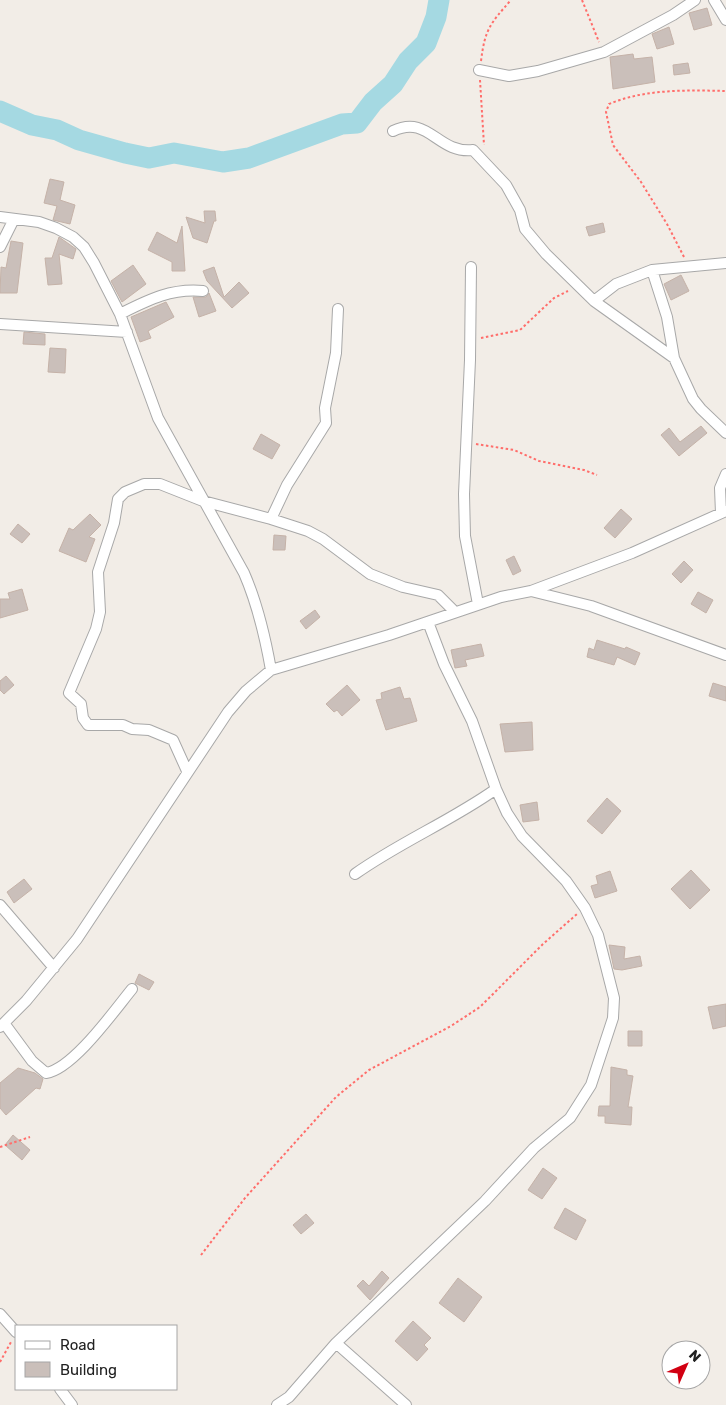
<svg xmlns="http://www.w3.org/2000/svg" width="726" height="1405" viewBox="0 0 726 1405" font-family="Rubik,sans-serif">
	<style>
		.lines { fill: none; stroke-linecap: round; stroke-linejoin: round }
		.river { stroke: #a5d9e2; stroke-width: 21 }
		.building { fill: #cabfba; stroke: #c5b2a8 }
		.minor-casing { stroke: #a8a8a8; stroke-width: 12 }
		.path { stroke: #ff6e6b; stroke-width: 2; stroke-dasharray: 2.5 2.5; stroke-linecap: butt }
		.minor { stroke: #fff; stroke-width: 10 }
	</style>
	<rect width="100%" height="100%" fill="#f2ede7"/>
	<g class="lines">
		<path class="river" d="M0,111l32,14 25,5 22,10 46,13 24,5 25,-5 49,9 26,-4 93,-34 15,-1 16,-21 20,-18 15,-23 18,-18 10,-26 3,-17"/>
	</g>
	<path class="building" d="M707,8l5,17 -18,5 -5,-17z
		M669,27l5,17 -17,5 -5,-15z
		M633,54l1,5 18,-2 3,25 -42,7 -3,-32z
		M688,63l2,10 -16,2 -1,-10z
		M50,179l14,3 -4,18 15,5 -5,19 -17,-4 4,-14 -13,-3z
		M204,211h11l1,10h-2l-7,22 -14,-5 -7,-21 19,6z
		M603,223l2,9 -16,4 -3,-9z
		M182,226l3,45h-13v-9l-24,-12 9,-18 20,11z
		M59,237l17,12 -3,10 -14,-5 3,30 -14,1 -3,-27h7z
		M11,241l12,2 -6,50h-17l1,-26 5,1z
		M133,265l13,19 -24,18 -11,-21z
		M214,267l10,30 15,-15 10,11 -17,15 -25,-27 -4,-10z
		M681,275l8,16 -18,9 -7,-16z
		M209,293l7,18 -17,6 -6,-20h13z
		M166,302l8,15 -26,14 3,7 -11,4 -9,-25z
		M24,332l21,2v11l-22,-1z
		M50,348l16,1 -1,24 -17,-1z
		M701,426l6,7 -28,23 -18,-21 8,-7 11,14z
		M261,434l19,11 -8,14 -19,-10z
		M621,509l11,10 -17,19 -11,-10z
		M90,514l11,11 -12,12 6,2 -9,23 -27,-11 10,-23 4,2z
		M18,524l12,10 -8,9 -12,-9z
		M274,535l12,1 -1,14h-12z
		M514,556l7,15 -8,4 -7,-15z
		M684,561l9,9 -12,13 -9,-9z
		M22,589l6,21 -28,8v-19h10l-2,-6z
		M698,592l15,8 -7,13 -15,-9z
		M315,610l5,7 -14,12 -6,-8z
		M597,640l28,9 1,-2 14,6 -5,12 -18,-8 -3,8 -27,-8 2,-9 5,2z
		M481,644l3,12 -19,4 2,6 -12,2 -4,-18z
		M6,676l8,9 -10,9 -4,-4v-9z
		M713,683l13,4v14l-17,-5z
		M347,685l13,15 -18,16 -5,-6 -3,2 -8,-8z
		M400,687l4,12 6,-1 7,23 -31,9 -10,-30 6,-1 -1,-6z
		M532,722l1,28 -28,2 -5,-28z
		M607,798l14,13 -19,23 -15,-13z
		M537,802l2,18 -16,2 -3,-17z
		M691,870l19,20 -20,19 -19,-20z
		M610,871l7,20 -22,7 -4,-12 7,-2 -2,-8z
		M24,879l8,10 -18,14 -7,-11z
		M609,945l16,2 -1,12 16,-3 2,10 -20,4 -8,-1z
		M139,974l15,8 -5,8 -14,-7z
		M726,1004v22l-13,3 -5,-22z
		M628,1031h14v15h-14z
		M611,1067l16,3v5l6,1 -5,31h4l-1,18 -26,-2v-7h-7l1,-10h11z
		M18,1068l17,5 8,6 -3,10 -4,-1 -30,27 -6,-7v-25z
		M13,1135l17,15 -8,10 -17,-15z
		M543,1168l14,10 -15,21 -14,-9z
		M565,1208l21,12 -10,20 -22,-12z
		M306,1214l8,9 -13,11 -8,-9z
		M382,1271l7,7 -19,22 -13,-14 6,-6 6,6z
		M458,1278l24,19 -18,25 -25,-19z
		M413,1321l18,17 -7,7 4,4 -11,12 -22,-20z"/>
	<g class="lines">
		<g class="minor-casing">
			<path id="minor" d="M714,0l12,20
				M479,70l30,6 29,-5 66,-19 69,-37 22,-15
				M393,131c36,-17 44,23 80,19l33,35 14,25 5,19 21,25 48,47 80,57 19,41 8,10 25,24
				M0,217l39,5 17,6 17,9 11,10 10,16 26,51 38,104 86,155c14,32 21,63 27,97
				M0,247l14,-28
				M471,267l-1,93 -6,134 1,42 13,68
				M652,270l15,47 7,41
				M594,301l22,-17 36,-14 74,-7
				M120,314c28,-14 51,-26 83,-23
				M0,324l127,8
				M721,513l-1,-25 6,-14
				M271,519l16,-34 39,-62 -1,-15 11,-55 2,-44
				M531,591l101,-38 94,-42
				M187,771l-14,-31 -24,-10 -17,-1 -9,-4h-35l-5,-7 -2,-14 -12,-11 27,-64 4,-17 -2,-40 16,-49 4,-24 7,-7 19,-8h16l43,17 68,18 37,12 15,8 47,35 33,13 35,8 16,16
				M355,874c45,-32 96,-53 141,-85
				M0,905l54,63
				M4,1023l28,38 14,12c27,-4 68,-62 86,-84
				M0,1027l26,-26 51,-62 151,-227 18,-21 25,-21 118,-35 112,-38 30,-6 60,15 135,49
				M0,1314l16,18
				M336,1343l70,62
				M60,1389l12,16
				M277,1405l12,-8 47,-54 149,-142 49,-53 36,-30 21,-33 22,-67 1,-20 -16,-63 -13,-27 -19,-27 -44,-45 -15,-23 -11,-24 -24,-68 -28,-57 -16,-42"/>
		</g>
		<path class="path" d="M582,0l17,42
			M481,61c4,-32 9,-37 30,-61
			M480,80l4,65
			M684,257l-17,-33 -26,-42 -28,-37 -7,-33 3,-8c35,-15 79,-14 117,-13
			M481,338l39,-8 34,-32 14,-7
			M476,444l38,6 25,11 45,9 13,5
			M0,1147l30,-10
			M201,1255l44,-57 91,-101 33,-27 82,-44 29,-19 63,-63 34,-30
			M0,1362l11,-20"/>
		<use href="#minor" class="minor"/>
	</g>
	<rect x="15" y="1325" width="162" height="65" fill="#ffffff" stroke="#a6a6a6"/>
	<rect x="25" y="1341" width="25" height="8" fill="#ffffff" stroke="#a6a6a6"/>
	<text x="60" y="1350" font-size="15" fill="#212121">Road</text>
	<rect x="25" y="1362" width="25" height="15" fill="#cabfba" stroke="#a6a6a6"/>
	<text x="60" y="1375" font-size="15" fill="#212121">Building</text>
	<g transform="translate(686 1365) rotate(45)"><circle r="24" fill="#ffffff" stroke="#a6a6a6"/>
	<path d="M0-4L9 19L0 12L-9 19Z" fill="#d20012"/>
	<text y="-8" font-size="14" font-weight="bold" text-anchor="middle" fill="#212121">N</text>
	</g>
</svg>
